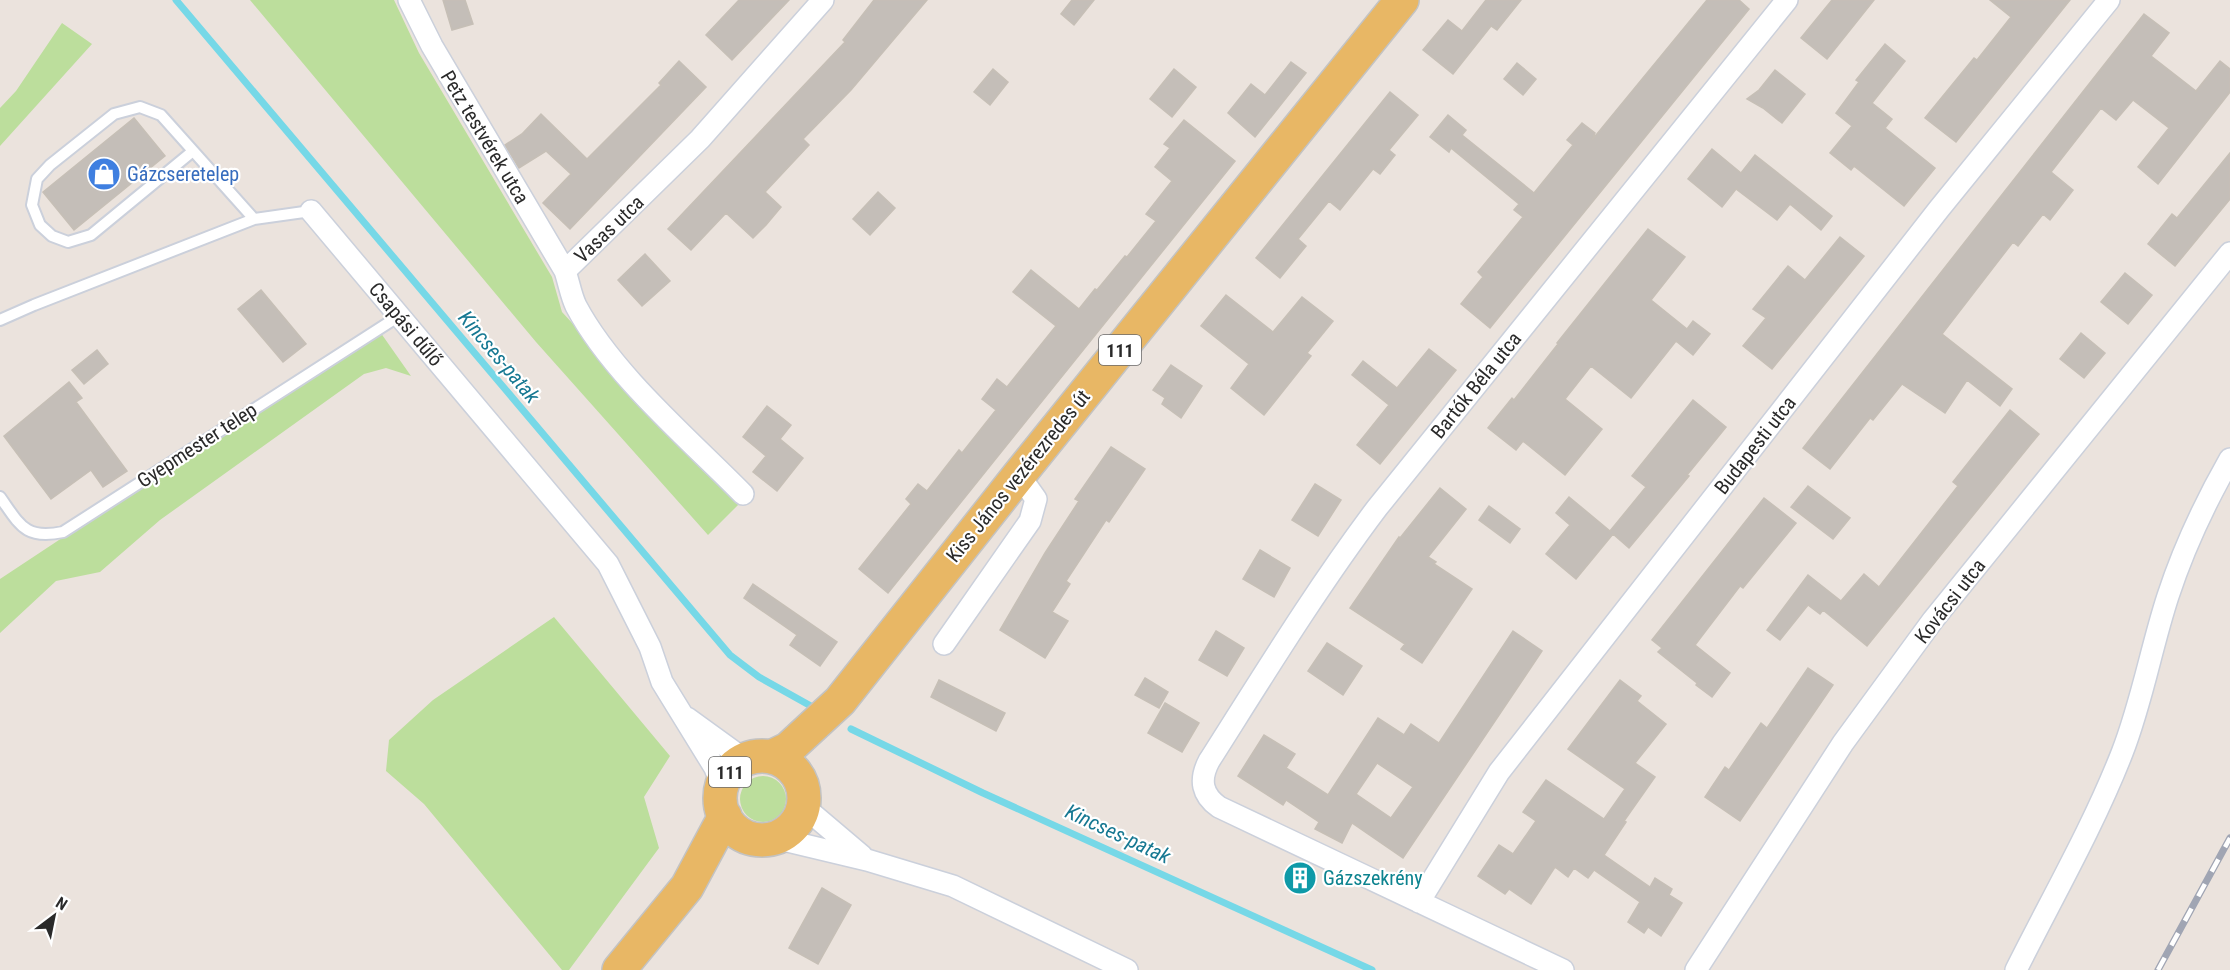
<svg xmlns="http://www.w3.org/2000/svg" width="2230" height="970" viewBox="0 0 2230 970" font-family="'Roboto Condensed',sans-serif">
	<style>
		.green { fill: #bcde9c }
		.lines { fill: none; stroke-linecap: round; stroke-linejoin: round }
		.stream { stroke: #76d8e7; stroke-width: 7 }
		.building { fill: #c4beb8; stroke: #c6bfb6; stroke-width: 1.5; fill-rule: evenodd }
		.service-casing { stroke: #cbd0db; stroke-width: 14 }
		.minor-casing { stroke: #cbd0db; stroke-width: 24 }
		.primary-casing { stroke: #c3c3c3; stroke-width: 36 }
		.service { stroke: #fff; stroke-width: 10 }
		.minor { stroke: #fff; stroke-width: 21 }
		.primary { stroke: #e8b765; stroke-width: 33 }
		.rail-casing { stroke: #a0a5b3; stroke-width: 7 }
		.rail { stroke: #fff; stroke-width: 4.5; stroke-dasharray: 14; stroke-linecap: butt }
		.labels { text-anchor: middle; dominant-baseline: central; stroke-width: 4.5; stroke-linejoin: round; paint-order: stroke }
		.shield { fill: #fff; stroke: #6a6a6a; stroke-width: 1.5 }
		.shield-label { font-size: 18px; font-weight: bold; fill: #2a2a2a }
		.street-label { font-size: 20px; fill: #2a2a2a; stroke: #fff }
		.shop-label { font-size: 20px; fill: #366cbe; stroke: #fff; text-anchor: start }
		.culture-label { font-size: 20px; fill: #0d838f; stroke: #fff; text-anchor: start }
		.water-label { font-size: 21px; font-style: italic; fill: #167892; stroke: #fff }
	</style>
	<rect width="100%" height="100%" fill="#ebe3dd"/>
	<path class="green" d="M250,0h144l25,53 133,224 10,35 177,192 -31,31 -172,-193z
		M62,23l30,21 -92,102v-38l16,-17z
		M378,329l33,47 -25,-8 -22,6 -204,146 -60,52 -44,9 -56,52v-54z
		M554,617l116,139 -26,41 15,51 -90,122h-7l-138,-166 -38,-33 3,-31 44,-40z
		M740 799a23 23 0 1 1 46 0a23 23 0 1 1-46 0Z"/>
	<g class="lines">
		<path class="stream" d="M176,0l554,655 29,22 59,33
			M851,729l132,64 389,177"/>
	</g>
	<path class="building" d="M443,0h22l8,24 -21,6z
		M739,0h50l-57,60 -26,-25z
		M874,0h53l-76,90 -48,49 6,6 -44,47 16,15 -15,18 -13,13 -27,-25 -35,37 -23,-21 177,-187 -2,-2z
		M1072,0h22l-20,25 -13,-11z
		M1486,0h35l-24,30 -6,-4 -38,48 -30,-24 25,-30 14,11z
		M1707,0h32l10,9 -259,319 -29,-24 22,-27 -5,-5 45,-55 -9,-7 5,-6 -68,-56 -2,4 -19,-15 18,-22 18,15 -4,5 72,58 39,-48 -6,-5 15,-17 13,10 -3,7z
		M1832,0h42l-47,59 -26,-21z
		M1990,0h80l-114,142 -31,-24 49,-60 3,2 34,-43z
		M2144,14l25,19 -18,23 45,35 24,-30 10,8v23l-72,92 -20,-17 31,-39 -36,-28 -17,20 -15,-12 -50,64 22,18 -23,30 -7,-6 -25,32 -5,-4 -71,92 70,55 -12,17 -33,-26 -22,33 -43,-29 -29,36 -3,-2 -40,51 -27,-21z
		M1885,44l20,17 -33,42 20,16 -7,9 50,40 -31,38 -50,-40 -3,4 -21,-17 22,-27 -16,-13 23,-31 -3,-2z
		M679,61l27,26 -136,142 -27,-26 28,-29 -25,-23 -27,17 -14,-23 17,-11 19,-20 46,45 74,-74 -2,-2z
		M1291,62l15,11 -51,64 -27,-24 23,-29 14,11z
		M1517,63l19,16 -13,16 -19,-16z
		M993,69l15,13 -18,23 -16,-13z
		M1174,69l22,18 -24,30 -22,-18z
		M1775,70l30,24 -23,29 -19,-15 -16,-9 12,-9z
		M1390,92l28,23 -29,35 6,5 -15,19 -7,-5 -33,41 -11,-9 -31,38 8,7 -26,32 -24,-20z
		M134,118l31,38 -91,74 -31,-38z
		M1184,120l51,41 -347,432 -29,-24 52,-65 -5,-5 12,-15 9,7 32,-41 3,3 34,-43 -14,-11 15,-20 10,8 49,-61 -43,-34 18,-22 48,39 16,-20 2,1 28,-34 2,1 29,-36 -10,-7 26,-33 -17,-14 15,-19 -6,-4z
		M1712,149l29,24 14,-18 77,61 -11,14 -31,-26 -13,16 -41,-31 -14,18 -34,-28z
		M2230,153v46l-55,67 -27,-22 24,-30 5,4z
		M878,192l17,16 -25,27 -17,-16z
		M1648,229l37,28 -34,43 36,29 6,-8 17,13 -17,21 -17,-14 -45,57 -40,-32 -26,33 37,30 -37,46 -42,-34 -7,9 -28,-22 24,-30 2,2 44,-56 -1,-1z
		M1840,237l24,19 -92,113 -29,-23 23,-28 -13,-9 35,-43 17,14z
		M645,254l25,27 -28,25 -24,-26z
		M2125,273l27,22 -24,29 -27,-22z
		M261,290l45,54 -23,18 -45,-53z
		M1226,295l47,37 29,-35 31,24 -26,32 4,3 -47,59 -33,-27 18,-24 -48,-38z
		M2081,333l24,20 -21,25 -24,-19z
		M1429,349l27,21 -76,94 -23,-19 32,-40 -37,-30 11,-14 34,27z
		M97,350l11,14 -24,20 -12,-14z
		M1171,365l31,21 -21,32 -19,-14 3,-6 -12,-8z
		M69,382l13,16 -6,4 51,69 -24,16 -12,-17 -40,29 -47,-63z
		M1693,400l33,27 -39,48 2,1 -60,72 -16,-14 -37,45 -30,-25 24,-29 -14,-12 13,-16 41,34 36,-44 -14,-11z
		M767,406l24,19 -11,14 23,19 -26,33 -24,-19 13,-16 -23,-19z
		M2010,410l29,24 -172,212 -44,-36 -3,4 -12,-9 -28,35 -13,-10 41,-55 33,26 23,-27 15,13 79,-101 -5,-4z
		M1111,447l34,22 -36,53 -3,-2 -40,61 4,3 -18,28 16,9 -23,37 -45,-28 45,-77 34,-52 -4,-2z
		M1315,484l26,16 -23,36 -26,-16z
		M1808,486l42,32 -17,21 -42,-32z
		M1440,488l26,21 -38,48 8,5 -2,2 38,25 -50,74 -21,-14 4,-5 -55,-36 49,-71 1,1z
		M1764,498l32,25 -53,65 -3,-2 -45,59 35,28 -18,24 -16,-12 1,-2 -39,-31 4,-4 -10,-8z
		M1489,506l31,23 -10,14 -31,-23z
		M1260,550l30,18 -16,29 -31,-18z
		M753,584l84,58 -17,24 -30,-21 7,-10 -53,-37z
		M1216,631l28,17 -17,28 -28,-16z
		M1513,631l29,20 -139,207 -51,-35 -10,20 -27,-14 4,-7 -33,-22 -3,5 -45,-29 26,-41 31,19 -9,14 42,27 50,-77 26,17 7,-11 28,19zM1377,763l36,24 -22,31 -35,-24z
		M1327,643l35,23 -19,29 -35,-24z
		M1808,668l25,17 -93,136 -35,-24 20,-30 4,3 32,-47 6,5z
		M1145,678l23,14 -9,16 -24,-13z
		M939,680l66,33 -9,18 -65,-34z
		M1620,680l21,16 -4,5 29,23 -31,39 20,14 -31,44 2,1 -22,33 46,32 5,-9 17,11 -3,6 13,8 -21,33 -13,-9 -4,6 -16,-11 12,-20 -46,-32 -6,8 -14,-10 -6,9 -13,-10 -24,37 -22,-15 -4,5 -27,-18 21,-31 14,9 23,-33 -13,-9 23,-32 58,39 21,-30 -57,-40z
		M1165,703l34,20 -17,29 -34,-19z
		M822,888l29,17 -33,59 -29,-16z"/>
	<g class="lines">
		<g class="service-casing">
			<path id="service" d="M193,151l-102,84 -23,7 -16,-6 -12,-11 -8,-20 5,-26 13,-14 64,-51 26,-7 21,8 93,104
				M0,320l34,-15 220,-86 57,-8
				M0,497c20,28 25,43 63,35l336,-216"/>
		</g>
		<g class="minor-casing">
			<path id="minor" d="M409,0l23,46 133,225c4,12 6,25 11,35 36,68 113,133 167,188
				M311,211l297,353 42,83 12,35 53,86 7,19
				M565,271l135,-132 123,-139
				M944,644l86,-123 6,-22 -17,-24
				M687,718l58,42
				M803,806l59,50
				M775,838l92,22 86,26 174,84
				M1419,902l80,-130 440,-563 170,-209
				M1563,970l-344,-163c-17,-12 -20,-27 -10,-46 54,-85 107,-172 168,-253l410,-508
				M1696,970l147,-227 90,-123 297,-367
				M2016,970c36,-72 77,-143 106,-217 20,-51 29,-105 46,-157 16,-49 37,-93 62,-137"/>
		</g>
		<g class="primary-casing">
			<path id="primary" d="M720 798a42 42 0 1 1 84 0a42 42 0 1 1-84 0Z
				M771,757l17,-8 52,-48 179,-226 383,-475
				M619,970l68,-83 38,-71"/>
		</g>
		<use href="#service" class="service"/>
		<use href="#minor" class="minor"/>
		<use href="#primary" class="primary"/>
		<g class="rail-casing">
			<path id="rail" d="M2158,970l72,-132"/>
		</g>
		<use href="#rail" class="rail"/>
	</g>
	<defs>
		<g id="shop-disc" transform="scale(1.725)"><circle r="9.5" fill="#3f7fe0" stroke="#fff"/><path d="M-5-2.5h2.3a2.7 3.5 0 0 1 5.4 0H5L5.5 6h-11ZM-1.5-2.5h3a1.5 2.3 0 0 0-3 0Z" fill="#fff"/></g>
		<g id="building-disc" transform="scale(1.725)"><circle r="9.5" fill="#0f9aa8" stroke="#fff"/><path d="M-4-6H4V6H1V3H-1V6H-4ZM-2.5-4.3h1.7v1.8h-1.7ZM.8-4.3h1.7v1.8H.8ZM-2.5-1h1.7V.8h-1.7ZM.8-1h1.7V.8H.8Z" fill="#fff"/></g>
	</defs>
	<g fill-rule="evenodd">
		<use href="#shop-disc" x="104" y="174"/>
		<use href="#building-disc" x="1300" y="878"/>
	</g>
	<g class="labels">
		<g class="shield">
			<rect x="1099" y="335" width="42" height="30" rx="4.5"/>
			<rect x="709" y="757" width="42" height="30" rx="4.5"/>
		</g>
		<g class="shield-label">
			<text x="1120" y="350">111</text>
			<text x="730" y="772">111</text>
		</g>
		<g class="street-label">
			<text transform="translate(485 137) rotate(59)">Petz testvérek utca</text>
			<text transform="translate(609 229) rotate(-44)">Vasas utca</text>
			<text transform="translate(406 324) rotate(50)">Csapási dűlő</text>
			<text transform="translate(1476 385) rotate(-51)">Bartók Béla utca</text>
			<text transform="translate(197 445) rotate(-33)">Gyepmester telep</text>
			<text transform="translate(1755 445) rotate(-52)">Budapesti utca</text>
			<text transform="translate(1018 476) rotate(-51)">Kiss János vezérezredes út</text>
			<text transform="translate(1950 601) rotate(-52)">Kovácsi utca</text>
		</g>
		<g class="shop-label">
			<text x="127" y="174">Gázcseretelep</text>
		</g>
		<g class="culture-label">
			<text x="1323" y="878">Gázszekrény</text>
		</g>
		<g class="water-label">
			<text transform="translate(499 357) rotate(50)">Kincses-patak</text>
			<text transform="translate(1118 834) rotate(25)">Kincses-patak</text>
		</g>
	</g>
	<g transform="translate(54 916) rotate(32)" stroke="#ffffff" stroke-width="4.5" paint-order="stroke">
	<path d="M0-4.5L10 22L0 15L-10 22Z" fill="#2a2a2a"/>
	<text y="-9" font-size="16" font-weight="bold" text-anchor="middle" fill="#2a2a2a">N</text>
	</g>
</svg>
